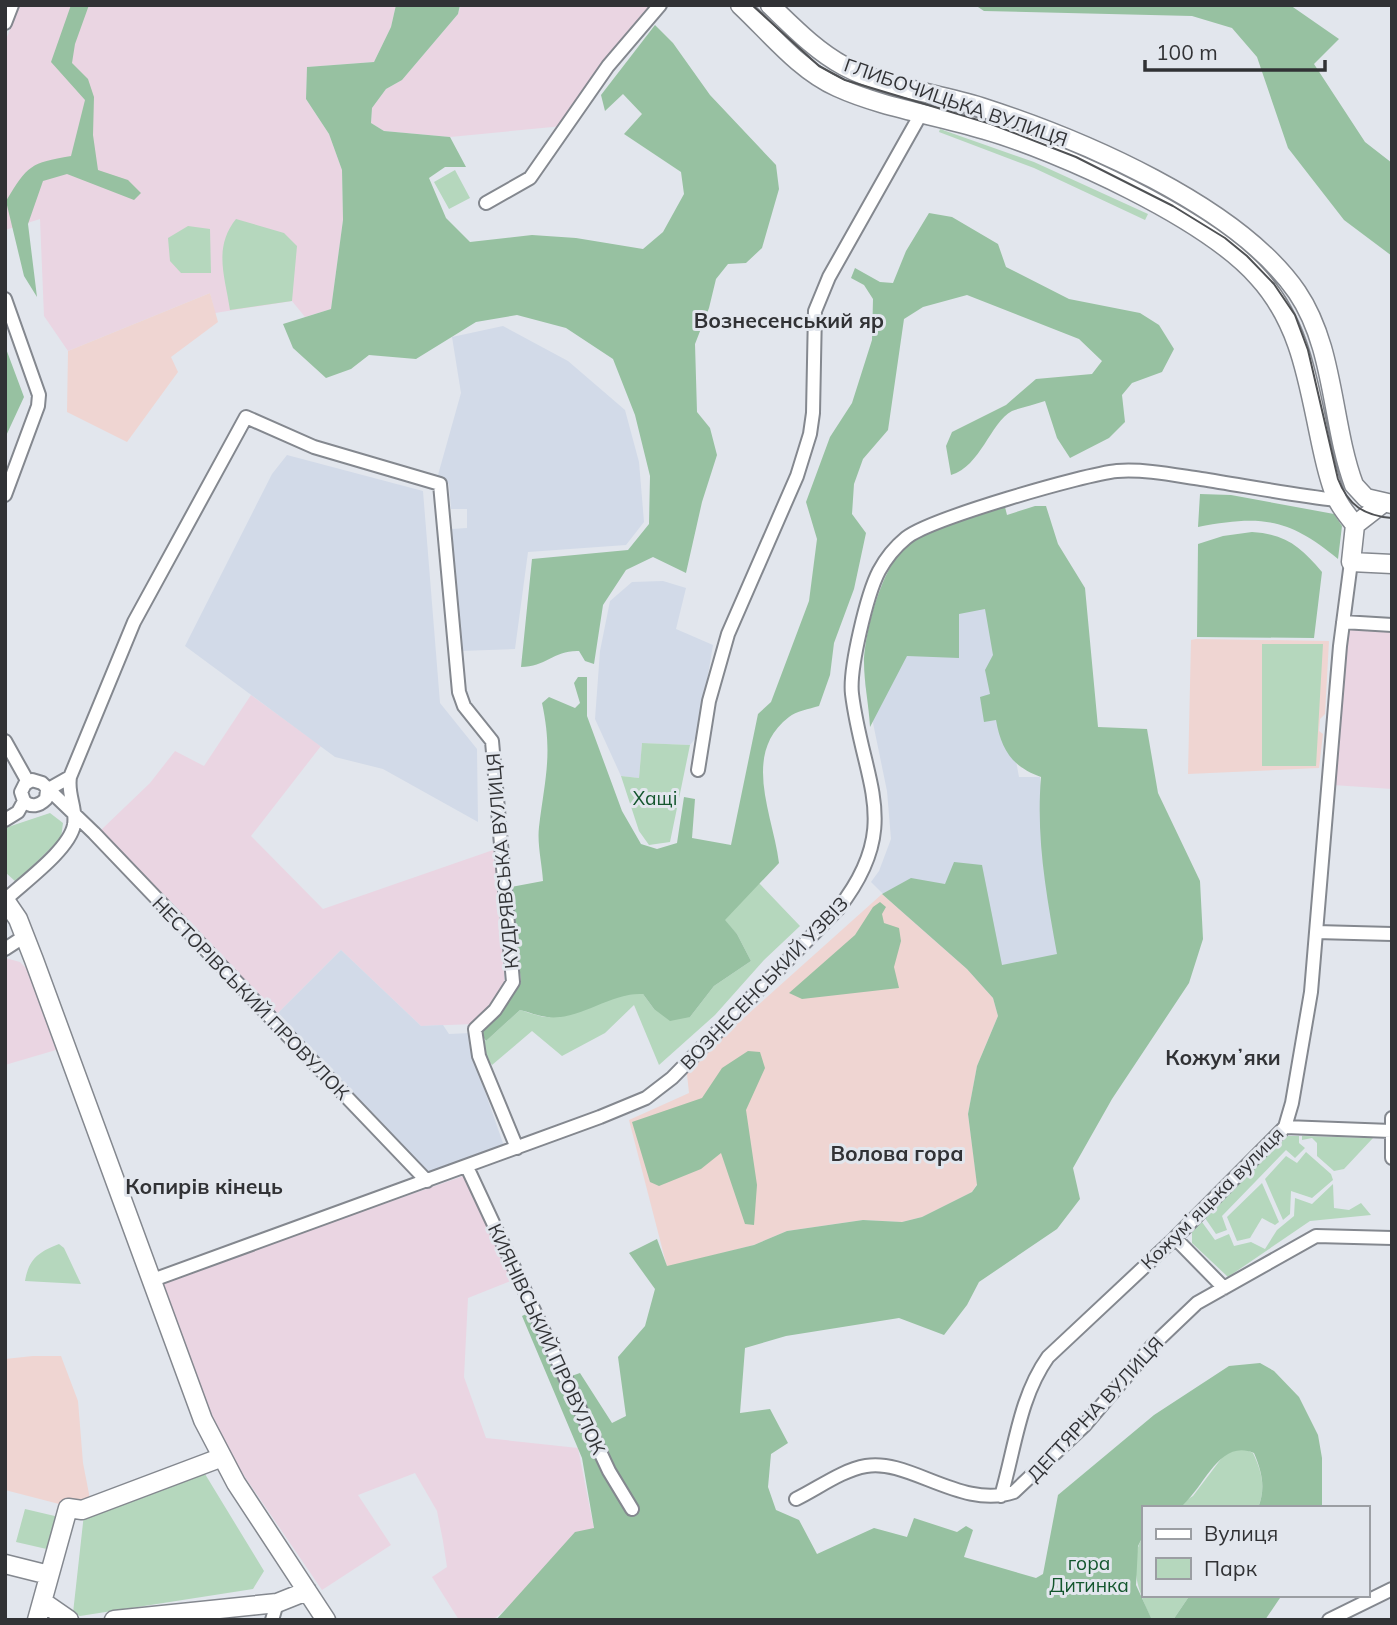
<svg xmlns="http://www.w3.org/2000/svg" width="1397" height="1625" viewBox="0 0 1397 1625" font-family="Mulish,sans-serif">
	<style>
		.commercial { fill: #ead5e2 }
		.built { fill: #d2dae8 }
		.education { fill: #efd5d2 }
		.green { fill: #b5d7bd }
		.forest { fill: #97c1a1 }
		.lines { fill: none; stroke-linecap: round; stroke-linejoin: round }
		.street-casing { stroke: #84888f; stroke-width: 16 }
		.secondary-casing { stroke: #84888f; stroke-width: 21 }
		.street { stroke: #fff; stroke-width: 12 }
		.secondary { stroke: #fff; stroke-width: 18 }
		.tram { stroke: #4f5154; stroke-width: 2 }
		.labels { text-anchor: middle; dominant-baseline: central; stroke-width: 6; stroke-linejoin: round; paint-order: stroke }
		.street-label { font-size: 19px; fill: #313235; stroke: #e2e6ed }
		.park-label { font-size: 19px; fill: #14562e; stroke: #e2e6ed }
		.neighbourhood-label { font-size: 21px; font-weight: bold; fill: #313235; stroke: #e2e6ed }
	</style>
	<rect width="100%" height="100%" fill="#e2e6ed"/>
	<path class="commercial" d="M20,5h376l-5,22 -17,35 -67,5 -1,32 23,35 13,36 1,50 -12,89 -26,8 -13,-16 -77,12 -5,-20 -142,58 -24,-35 -4,-97 -35,11v-188z
		M461,5h195l-93,121 -113,11 -66,-6 -13,-8 1,-15 14,-19 16,-9 56,-66z
		M1350,629l42,2v158l-59,-4 12,-152z
		M251,695l70,51 -70,90 72,73 173,-60 9,140 -30,35 -54,2 -80,-76 -66,66 -174,-186 49,-47 25,-32 29,15z
		M5,958l15,4 7,7 29,81 -51,15z
		M466,1175l47,105 -45,18 -4,79 22,61 92,10 16,81 -101,91h-34l-27,-43 15,-10 -4,-26 -6,-30 -22,-38 -57,22 33,50 -69,45 -88,-129 -15,-29 -58,-144 3,-7z"/>
	<path class="built" d="M503,326l65,35 57,49 14,52 5,60 -18,23 -98,7 -13,97 -55,2 -8,-122 15,-1v-19h-16l-2,-25 -11,-9 23,-82 -9,-56z
		M287,455l136,36 17,212 37,46 1,73 -95,-53 -48,-12 -150,-111 87,-172z
		M983,580l36,197h21l8,85 33,123 -100,6 -110,-109 8,-11 12,-32 -4,-48 -22,-107 1,-23z
		M663,581l23,7 -10,41 37,16 -15,90 -8,10 -48,-2 -3,35 -18,-2 -26,-57 5,-68 10,-50 22,-19z
		M341,950l80,76 22,-1 6,9 22,-1 7,28 -3,2 29,83 -72,27 -10,-5 -147,-152z"/>
	<path class="education" d="M210,293l8,29 -47,35 7,15 -51,70 -60,-30 1,-61z
		M1196,639l133,2 -4,73 -5,5 -1,12 4,3 -4,34 -131,6 3,-134z
		M882,894l85,75 26,29 5,18 -21,50 -9,48 9,70 -5,8 -50,25 -20,5 -39,-2 -76,11 -33,14 -87,22 -38,-147 60,-27 -2,-19 2,-7z
		M33,1356h28l17,45 5,62 8,41 -28,1 -58,-15v-131z"/>
	<path class="green" d="M940,129l94,33 114,52 -3,6 -111,-52 -95,-36z
		M455,170l15,28 -21,11 -15,-27z
		M236,219l48,14 13,13 -5,55 -62,9c-5,-34 -17,-62 6,-91z
		M188,226l22,3 1,44h-30l-11,-12 -2,-23z
		M1262,644h61l-7,122h-54z
		M642,743l48,2 -20,97 -21,3 -10,-14 -18,-55 18,2z
		M50,813l13,10 -2,15 -45,44 -11,-10v-44z
		M759,883l41,43 -36,34 -49,55 -56,50 -25,-60 -29,28 -43,23 -30,-25 -40,34 -10,-13 -1,-14 5,3 34,-31c10,3 22,8 32,7 32,-4 60,-25 91,-23l11,15 36,8 24,-31 37,-25 -14,-27 -13,-14z
		M1286,1136h13v7l6,5 -10,10 -9,-8 -64,66 5,14 -11,4 -11,-16z
		M1302,1136l71,2 -29,31 -10,2 -17,-15v-13l-5,-5 -10,2z
		M1306,1152l25,22 2,6 -21,18 -21,-7 -1,23 -7,6 -18,-41 21,-23 11,7z
		M1262,1183l17,39 -4,3 -13,-7 -12,20 -13,3 -10,-24z
		M1333,1184l1,24 15,2 12,-7 10,12 -61,6 -82,56 -36,-34v-12l10,-9 13,18 14,-6 5,12 17,-4 14,7 12,-19 17,-14 1,-18 17,6z
		M59,1244l5,4 17,36 -56,-3c4,-23 14,-29 34,-37z
		M1242,1448l11,5c9,19 13,35 5,55h-84l19,-12 34,-45z
		M205,1474l59,97 -11,18 -173,27 -7,-3 11,-99 47,-12z
		M25,1509l34,8 -8,33 -35,-8z
		M1143,1536v59h47l-17,25h-21c-13,-27 -25,-55 -9,-84z"/>
	<path class="forest" d="M71,5h18l-14,39 -3,19 16,16 6,18 -1,38 5,35 30,10 13,13 -7,7 -67,-26 -24,7 -15,43 9,73 -13,-21 -18,-75c22,-36 24,-38 65,-45l14,-56 -34,-38z
		M396,5h64l-2,9 -56,66 -16,9 -14,19 -1,15 13,8 66,6 16,30h-21l-16,11 17,40 24,24 62,-7 44,3 67,11 20,-17 21,-38 -3,-22 -57,-38 18,-20 -19,-20 -18,17 -4,-16 54,-70 18,18 37,52 66,70 3,24 -17,59 -16,15 -18,1 -12,15 -7,29 -14,36 2,68 13,16 7,27 -15,47 -16,71 -33,-16 -27,13 -23,35 -9,59 -9,-3 -6,-10c-25,-1 -33,16 -58,16l11,-108 96,-9 21,-26 1,-48 -15,-61 -22,-56 -47,-31 -49,-13 -41,7 -60,37 -47,-4 -18,14 -25,9 -33,-30 -10,-24 48,-15 12,-89 -1,-50 -13,-36 -23,-35 1,-32 67,-5 17,-35z
		M975,5h315l49,34 -25,25 51,78 27,21v93l-48,-36 -56,-72 -31,-91 -25,-29 -40,-12 -208,-5z
		M929,213l23,4 46,27 8,23 63,32 71,14 19,12 15,24 -12,23 -30,11 -10,12 3,27 -16,16 -39,20 -13,-20 -12,-37c-11,4 -23,6 -33,10 -22,12 -31,55 -61,64l-5,-29 6,-14 54,-27 30,-26 56,-5 10,-13 -23,-22 -112,-44 -44,12 -19,12 -16,111 -25,29 -9,25 -2,30 14,19 -12,56 -20,54 -4,32 -11,31c-10,3 -23,5 -30,11 -48,37 -16,97 -10,146l-54,57 12,14 14,27 -37,25 -24,31 -20,4 -16,-12 -11,-15c-33,-2 -63,27 -96,23 -9,-1 -18,-5 -27,-7l-34,31 -6,-9 30,-32 11,-18 -10,-95 32,-6c-1,-17 -6,-37 -4,-54 6,-49 14,-73 3,-124l7,-6 26,11 5,-5 -6,-20 4,-6h9v39l35,95 19,33 16,5 20,-6 7,-46 11,2 -3,39 39,7 27,-131 13,-12 38,-101 8,-62 -11,-37 24,-65 22,-34 20,-63 1,-41 -9,-14 -13,-7 4,-10 25,14 13,1 13,-32z
		M5,346l19,51 -19,41z
		M1200,494l31,1 103,19 8,12 -4,33c-49,-41 -77,-44 -140,-32z
		M1035,506h11l12,38 27,44 13,139 49,2 11,64 42,88 3,58 -14,44 -77,116 -39,69 7,31 -23,30 -78,53 -12,23 -23,30 -45,-17 -113,18 -41,12 -5,65 30,-4 18,34 -17,11 -3,33 8,23 23,10 18,34 57,-26 33,9 7,-19 43,14 9,-6 7,4 -9,27 72,21 7,-4 15,-79 96,-80 75,-49 31,-3 14,8 25,26 19,38 4,23v50h-64c8,-20 4,-36 -4,-55 -34,-14 -48,31 -71,52l-40,3v28l-5,10 -2,39 16,35h-656l79,-88 19,-4 -12,-70 -60,-142 6,-3 32,67 20,-7 32,50 14,-7 -8,-59 27,-31 10,-37 -26,-36 28,-14 10,27 87,-21 33,-14 76,-11 39,2 20,-5 50,-25 5,-7 -9,-71 9,-48 21,-50 -5,-18 -26,-29 -85,-75 29,-16 34,6 9,-22 28,3 20,100 55,-11c-11,-61 -21,-116 -16,-177 -29,-10 -40,-28 -45,-57l-12,2 -4,-25 10,-3 -5,-24 8,-15 -8,-46 -26,5v44l-52,-2 -37,71c-1,-21 -6,-44 -6,-65 1,-33 20,-104 49,-122 27,-17 61,-24 92,-33l2,8z
		M1252,532c34,2 49,15 70,40l-8,66 -117,-1 1,-93 25,-8z
		M880,902l6,5 -4,7 2,9 15,5 2,13 -7,26 5,21 -97,11 -13,-6 66,-58 18,-28z
		M748,1051l12,1 5,16 -19,42 11,75 -3,40 -9,-1 -24,-71 -20,16 -42,17 -9,-4 -18,-60 70,-24 20,-30z
		M1190,1595h92l-17,25h-92z"/>
	<g class="lines">
		<g class="street-casing">
			<path id="street" d="M5,23l7,-18
				M486,203l44,-25 78,-112 52,-61
				M5,299l34,96 -1,11 -33,89
				M1343,622l49,3
				M5,741l23,41
				M698,770l11,-69 19,-67 69,-158 13,-42 3,-21 2,-102 14,-34 93,-165
				M47,790l23,-13 64,-155 112,-205 68,30 126,37 19,208 5,14 28,35 21,241 -18,28 -20,19 4,27 38,92
				M24,801l-3,-9 4,-8 7,-4 10,3 52,50 333,348
				M24,801c7,7 15,5 22,-2l1,-9
				M5,820l13,-8 6,-11
				M5,900c19,-18 64,-50 69,-75 3,-17 -7,-30 -4,-48
				M1316,932l76,2
				M5,949l20,-13
				M1392,1118v40
				M1285,1127l106,4
				M467,1167l142,304 23,38
				M1175,1238l49,50
				M150,1281l450,-164 46,-19 26,-20 166,-169c66,-84 25,-126 14,-215 -3,-25 15,-100 27,-123 7,-13 16,-24 27,-33 23,-19 179,-64 211,-67 28,-2 57,4 84,8 45,7 91,16 136,21
				M1001,1496c14,-47 18,-98 47,-139l127,-119 110,-111 7,-24 19,-111 29,-346 11,-84
				M796,1499c21,-10 46,-29 70,-33 43,-8 96,44 148,26l70,-66 69,-81 44,-42 119,-67 76,2
				M272,1620l5,-17
				M1329,1620l63,-31"/>
		</g>
		<g class="secondary-casing">
			<path id="secondary" d="M740,5c30,28 59,65 97,82 46,21 100,28 148,43 76,22 221,88 273,147 43,47 50,106 63,166 4,18 8,39 16,56 4,9 12,18 18,26
				M770,5c23,22 46,46 74,61 41,22 93,27 137,41 99,32 256,98 316,185 38,56 34,131 57,193l12,13 26,6
				M1382,504l-27,21 -4,37 41,2
				M5,900l13,19 16,41 169,460 33,63 90,137
				M5,1564l44,11
				M43,1602l26,18
				M37,1620l31,-112 14,2 138,-52
				M114,1620l163,-17 30,-12"/>
		</g>
		<use href="#street" class="street"/>
		<use href="#secondary" class="secondary"/>
		<path class="tram" d="M752,5l67,61 26,14 146,44 85,33 97,49 52,32 22,18 27,28 21,31 13,35 30,129c10,26 26,37 54,39"/>
	</g>
	<g class="labels">
		<g class="street-label">
			<text transform="translate(956 102) rotate(19)">ГЛИБОЧИЦЬКА ВУЛИЦЯ</text>
			<text transform="translate(502 861) rotate(-95)">КУДРЯВСЬКА ВУЛИЦЯ</text>
			<text transform="translate(764 983) rotate(-46)">ВОЗНЕСЕНСЬКИЙ УЗВІЗ</text>
			<text transform="translate(251 998) rotate(46)">НЕСТОРІВСЬКИЙ ПРОВУЛОК</text>
			<text transform="translate(1212 1198) rotate(-45)">Кожумʼяцька вулиця</text>
			<text transform="translate(547 1339) rotate(65)">КИЯНІВСЬКИЙ ПРОВУЛОК</text>
			<text transform="translate(1095 1409) rotate(-47)">ДЕГТЯРНА ВУЛИЦЯ</text>
		</g>
		<g class="park-label">
			<text x="655" y="798">Хащі</text>
			<text x="1089" y="1563">гора<tspan x="1089" dy="22">Дитинка</tspan></text>
		</g>
		<g class="neighbourhood-label">
			<text x="789" y="320">Вознесенський яр</text>
			<text x="1223" y="1057">Кожумʼяки</text>
			<text x="897" y="1153">Волова гора</text>
			<text x="204" y="1186">Копирів кінець</text>
		</g>
	</g>
	<rect width="1397" height="1625" fill="none" stroke="#313235" stroke-width="14"/>
	<rect x="1142" y="1506" width="228" height="91" fill="#e2e6ed" stroke="#9b9ea3" stroke-width="2"/>
	<rect x="1156" y="1529" width="35" height="10" fill="#ffffff" stroke="#9b9ea3" stroke-width="2"/>
	<text x="1204" y="1541" font-size="21" fill="#313235">Вулиця</text>
	<rect x="1156" y="1558" width="35" height="21" fill="#b5d7bd" stroke="#9b9ea3" stroke-width="2"/>
	<text x="1204" y="1576" font-size="21" fill="#313235">Парк</text>
	<path d="M1145 60v10h180v-10" fill="none" stroke="#313235" stroke-width="3.5"/>
	<text x="1156" y="60" font-size="21" fill="#313235" stroke="#e2e6ed" stroke-width="5" paint-order="stroke">100 m</text>
</svg>
